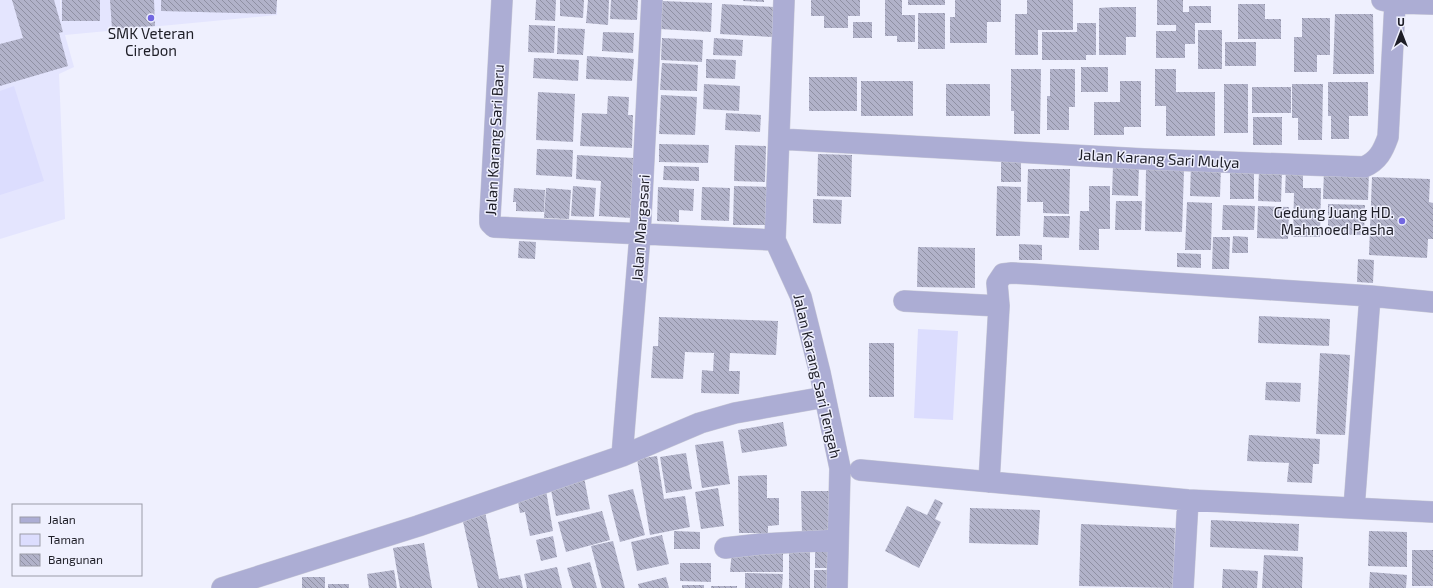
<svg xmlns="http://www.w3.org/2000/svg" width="1433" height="588" viewBox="0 0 1433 588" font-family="'Exo 2',sans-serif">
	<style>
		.built { fill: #e4e5fe }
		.park { fill: #dcddfe }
		.building { fill: url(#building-back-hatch) }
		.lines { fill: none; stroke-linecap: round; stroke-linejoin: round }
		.minor-casing { stroke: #c9cad7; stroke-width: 22 }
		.minor { stroke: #acadd4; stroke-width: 21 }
		.poi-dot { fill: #7267e1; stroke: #eff0fe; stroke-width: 1.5 }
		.labels { text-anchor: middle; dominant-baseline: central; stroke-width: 3; stroke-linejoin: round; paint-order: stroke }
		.poi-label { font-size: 15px; fill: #1e1e27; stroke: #eff0fe }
		.street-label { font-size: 15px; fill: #1e1e27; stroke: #eff0fe }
	</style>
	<defs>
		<pattern id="building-back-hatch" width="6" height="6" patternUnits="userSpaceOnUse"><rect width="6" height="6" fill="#b1b2c9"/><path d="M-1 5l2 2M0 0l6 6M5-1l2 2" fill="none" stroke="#8f90a3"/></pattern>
	</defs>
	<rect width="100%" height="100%" fill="#eff0fe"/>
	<path class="built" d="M0,0h60l1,22 3,11 -3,-11v-22h216v15l-212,20 9,32 -15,7 6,145 -65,20z"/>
	<path class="park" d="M14,86l30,95 -44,14v-104z
		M918,329l40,2 -5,89 -39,-2z"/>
	<path class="building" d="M12,0h42l9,32 -4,1 9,33 -68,20v-42l23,-6z
		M62,0h38v21h-38z
		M110,0h44l1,26 -43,3z
		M161,0h116l-1,14 -115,-3z
		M536,0h20l-1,21 -20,-1z
		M560,0h24l-1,18 -23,-2z
		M588,0h21l-1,25 -22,-2z
		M611,0h27l-1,20 -27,-1z
		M743,0h21v2l-21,-1z
		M811,0h49v16h-12v12h-24v-12h-13z
		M885,0h17v15h13v27h-18v-6h-12z
		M908,0h37v5h-37z
		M955,0h46v22h-14v21h-37v-26h5z
		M1027,0h46v30h-35v25h-23v-41h12z
		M1157,0h26v12h6v-6h22v17h-16v21h-10v14h-29v-27h20v-6h-19z
		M662,1l50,2 -1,29 -51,-3z
		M722,4l52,3 -1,30 -53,-3z
		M1238,4h27v15h16v20h-43z
		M1114,7h22v30h-10v18h-27v-47z
		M918,13h27v36h-27z
		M1335,14h38l1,60h-41z
		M1302,18h28v37h-13v17h-23v-35h8z
		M853,22h19v16h-19z
		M1077,23h19v32h-10v5h-44v-28h35z
		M529,25l26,1 -1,27 -26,-1z
		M558,28l27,1 -2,26 -26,-1z
		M1198,30h24v39h-24z
		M603,32l31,1 -1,20 -31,-2z
		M662,38l41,2 -1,22 -41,-2z
		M714,38l29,2 -1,16 -29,-1z
		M1225,42h31v24h-31z
		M587,56l47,3 -2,22 -46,-2z
		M534,58l45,2 -1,21 -45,-3z
		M706,59l30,1 -1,19 -29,-1z
		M662,63l36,2 -1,26 -37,-1z
		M1081,67h27v25h-27z
		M1011,69h30l-1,65h-26v-23h-3z
		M1050,69h25v38h-6v23h-22v-34h3z
		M1155,69h21v23h39v44h-49v-30h-11z
		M809,77h48v34h-48z
		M861,81h52v35h-52z
		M1120,81h21v46h-17v8h-30v-33h26z
		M1328,82h40v34h-19v23h-18v-23h-3z
		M704,84l36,2 -1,25 -36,-2z
		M946,84h44v32h-44z
		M1224,84h24v49h-24z
		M1292,84h31l-1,56h-24v-22h-6z
		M1252,87h39v26h-39z
		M538,92l37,2 -2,48 -37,-2z
		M661,95l36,2 -2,38 -36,-1z
		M608,96l21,1 -1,18h5l-1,33 -52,-2 2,-33 25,1z
		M726,113l35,2 -1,17 -35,-2z
		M1253,117h29v28h-29z
		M659,144l50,1 -1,18 -49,-1z
		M735,145l31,1 -1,36 -31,-1z
		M537,149l36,1 -1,27 -36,-2z
		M818,154l34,1 -1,42 -34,-1z
		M577,155l57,3 -3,60 -32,-2 2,-35 -25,-2z
		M1001,157h20v25h-20z
		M1191,164l30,1 -1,32 -30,-1z
		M664,166l35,1v14l-36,-1z
		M1113,166l26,1 -1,29 -26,-1z
		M1286,168h17v20h18l-1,49h-27l1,-44h-9z
		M1028,169h42l-1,45 -26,-1v-11h-16z
		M1146,169l38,1 -2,62 -37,-1z
		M1259,170h23l-1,32 -23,-1z
		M1324,170l45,1 -1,29 -45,-1z
		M1230,172l24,1v26h-24z
		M1372,177l58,2 -1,23 4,1v36h-5l-1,19 -58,-3z
		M573,186l23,2 -2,29 -23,-1z
		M734,186l36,1 -1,38h-36z
		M997,186l24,1 -1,49h-24z
		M1089,186h21v43h-11v21h-20l1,-39h9z
		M658,187l36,2 -1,22 -14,-1v12l-22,-1z
		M702,187l28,1 -1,33 -28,-1z
		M514,188l31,2 -1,22 -28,-1v-9h-3z
		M546,188l25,2 -2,29 -25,-1z
		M813,199l29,1 -1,24 -28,-1z
		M1116,201h26l-1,29h-26z
		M1187,202l25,1 -1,47h-26z
		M1328,204l37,1 -1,30 -36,-1z
		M1223,205l32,1 -1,24h-32z
		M1258,206l31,1 -1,32 -31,-1z
		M1044,216h26l-1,22 -26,-1z
		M1233,236l15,1v16h-16z
		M1213,237h17l-1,32h-17z
		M519,241l17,1 -1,17 -17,-1z
		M1019,244l23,1v15h-23z
		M918,247l57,1v40l-58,-1z
		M1177,253l24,1v14l-24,-1z
		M1358,259l16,1 -1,23 -16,-1z
		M1259,316l71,3 -1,27 -71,-3z
		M659,317l119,4 -2,34 -46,-2 -1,18h11l-1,23 -38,-1 1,-23 11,1 1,-18 -29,-1 -2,27 -32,-1 2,-32h5z
		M869,343h25v54h-25z
		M1320,353l30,2 -5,80 -29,-1z
		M1266,382l35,1 -1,19 -35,-2z
		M783,422l4,24 -45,7 -4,-23z
		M1249,435l71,4 -1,25h-6l-1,19 -25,-1 2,-19 -42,-2z
		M723,441l7,43 -28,4 -7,-43z
		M686,453l6,36 -26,4 -6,-36z
		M657,456l7,43 21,-3 5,31 -40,8 -13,-76z
		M767,475v23h12v27l-11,1v7h-29l-1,-57z
		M584,477l6,32 -34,7 -6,-31z
		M718,488l6,38 -23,3 -6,-37z
		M633,489l12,46 -25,7 -12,-47z
		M546,490l7,41 -23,5 -5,-24 -5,1 -3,-17z
		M801,491h28l1,44 -28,1z
		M935,499l8,4 -8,16 6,3 -22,46 -34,-17 22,-45 20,9z
		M970,508l70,2 -2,35 -69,-2z
		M602,511l8,29 -44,12 -8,-30z
		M485,512l14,67 21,-4 3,13h-45l-16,-71z
		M1211,520l88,4 -1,27 -88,-4z
		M1081,524l94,4 -2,60 -94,-2z
		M674,531l26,1v17h-26z
		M1369,531l38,1v35l-39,-1z
		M662,535l7,29 -32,7 -6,-29z
		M553,536l4,21 -16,4 -5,-21z
		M613,541l12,47h-23l-11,-42z
		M424,543l8,45h-32l-7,-40z
		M789,545h21v43h-21z
		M783,547v25h-53l2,-23z
		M815,549l16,1 -1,18h-15z
		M1412,550h21v36h-21z
		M1264,555l39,2 -1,31h-40z
		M590,562l7,26h-24l-6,-20z
		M680,563h31v19l-31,-1z
		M557,567l5,21h-35l-3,-14z
		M1223,569l35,2 -1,17h-35z
		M394,570l3,18h-28l-2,-14z
		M814,570h20l-1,18h-19z
		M1370,572l37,3 -1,13h-37z
		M745,573l38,1 -1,14h-37z
		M302,577h23v11h-23z
		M666,577l3,11h-30l-1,-4z
		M328,584h21v4h-21z
		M682,585h22v3h-22z
		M711,586h26v2h-26z"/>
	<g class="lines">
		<g class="minor-casing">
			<path id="minor" d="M502,0l-12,216v7l4,4 281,13
				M784,0l-9,240 26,57 19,76 20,95 -3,120
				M1382,0l13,3 38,1
				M779,139l365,20 220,8c14,-6 19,-16 24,-30l7,-134
				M904,301l95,5
				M622,456l18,-221 12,-235
				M860,470l328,30 245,12
				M989,482l10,-176 -2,-23 6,-9 9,-1 19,1 339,22 63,6
				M1354,508l16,-212
				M725,548l36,-4 76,-4
				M222,588l196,-62 204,-70 78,-33 35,-10 90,-16
				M1183,588l5,-88"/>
		</g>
		<use href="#minor" class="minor"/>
	</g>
	<g class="poi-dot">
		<circle cx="151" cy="18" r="4"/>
		<circle cx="1402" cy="221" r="4"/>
	</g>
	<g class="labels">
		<g class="poi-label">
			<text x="151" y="33">SMK Veteran<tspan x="151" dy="17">Cirebon</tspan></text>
			<text x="1394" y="212" text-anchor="end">Gedung Juang HD.<tspan x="1394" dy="17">Mahmoed Pasha</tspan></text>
		</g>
		<g class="street-label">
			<text transform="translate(494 140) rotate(-87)">Jalan Karang Sari Baru</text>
			<text transform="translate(1159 158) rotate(3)">Jalan Karang Sari Mulya</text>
			<text transform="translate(640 228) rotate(-86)">Jalan Margasari</text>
			<text transform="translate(818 376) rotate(77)">Jalan Karang Sari Tengah</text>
		</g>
	</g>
	<rect x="12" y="504" width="130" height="72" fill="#eff0fe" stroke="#9b9ca8"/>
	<rect x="20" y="517" width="20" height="6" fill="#acadd4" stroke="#9b9ca8"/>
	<text x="48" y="524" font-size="12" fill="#1e1e27">Jalan</text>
	<rect x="20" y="534" width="20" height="12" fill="#dcddfe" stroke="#9b9ca8"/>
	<text x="48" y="544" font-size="12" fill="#1e1e27">Taman</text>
	<rect x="20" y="554" width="20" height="12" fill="url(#building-back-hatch)" stroke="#9b9ca8"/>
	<text x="48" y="564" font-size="12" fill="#1e1e27">Bangunan</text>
	<g transform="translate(1401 32)" stroke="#eff0fe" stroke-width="3" paint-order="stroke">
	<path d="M0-3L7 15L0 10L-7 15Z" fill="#1e1e27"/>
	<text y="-6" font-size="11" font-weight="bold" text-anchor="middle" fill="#1e1e27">U</text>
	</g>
</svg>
